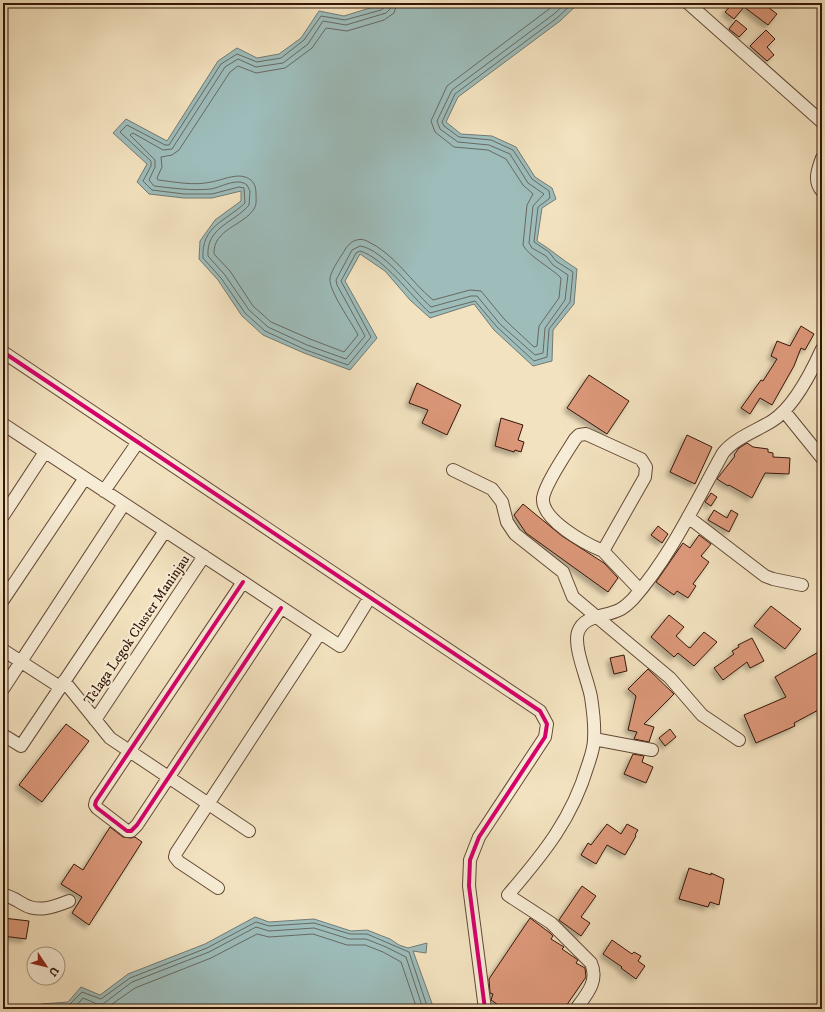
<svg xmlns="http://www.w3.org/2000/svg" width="825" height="1012" viewBox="0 0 825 1012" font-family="'IM FELL DW Pica',serif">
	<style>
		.water { fill: #9dbcba; stroke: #737a73 }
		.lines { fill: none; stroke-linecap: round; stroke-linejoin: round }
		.shore { stroke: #686961; stroke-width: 1 }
		.building { fill: #dc987a; stroke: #341608; filter: url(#shadow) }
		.minor-casing { stroke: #644936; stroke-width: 14 }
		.minor { stroke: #f7ecd5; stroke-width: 12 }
		.cycleway-casing { stroke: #f7ecd5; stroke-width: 6 }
		.cycleway { stroke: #d6006c; stroke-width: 4 }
		.labels { text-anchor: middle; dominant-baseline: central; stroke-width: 4; stroke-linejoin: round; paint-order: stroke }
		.street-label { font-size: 14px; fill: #341608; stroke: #f7ecd5 }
	</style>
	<defs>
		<filter id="shadow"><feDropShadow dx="-3.5" dy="3.5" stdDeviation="2" flood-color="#0004"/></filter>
	</defs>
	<rect width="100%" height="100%" fill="#f3e2bf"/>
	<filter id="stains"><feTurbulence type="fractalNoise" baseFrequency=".005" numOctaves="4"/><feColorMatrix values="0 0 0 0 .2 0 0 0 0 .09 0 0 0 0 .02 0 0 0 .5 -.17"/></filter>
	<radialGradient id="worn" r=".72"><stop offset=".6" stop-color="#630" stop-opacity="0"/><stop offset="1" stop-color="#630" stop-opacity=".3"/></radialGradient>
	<path class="water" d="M386,3h193l-19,18 -102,76 -12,25 15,12 31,2 24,11 19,30 17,11 4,11 -14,9 -5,33c15,9 25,19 40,28l-3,35 -21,26 -1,31 -19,5 -39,-36 -20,-26 -44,14 -20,-18 -25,-29 -25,-17 -15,27 32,57 -27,32 -46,-17 -41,-18 -21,-19 -24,-36 -19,-21 1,-18 15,-21 26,-19v-10l-29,7h-28l-35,-4 -12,-12 10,-18 -34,-31 13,-14 41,22 51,-80 19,-13 20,10 22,-4 22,-16 18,-27 25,5z
		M255,917l14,5 45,-3 37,12 16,-1 23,9 9,6 9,3 19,-5 -1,10 -13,-2 21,58h-400l7,-5 27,-2 13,-15 19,8 28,-21 77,-30z"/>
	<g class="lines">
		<path class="shore" d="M386,3l-1,4 -4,3 -36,10 -24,-4 -17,24 -23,18 -24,4 -20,-8 -16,10 -52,81h-4l-38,-20 -7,7 31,29v5l-8,15 9,9 32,4h28l27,-7 5,1 1,15c-19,18 -44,23 -42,55l18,20 24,35 20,18 41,19 42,15 23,-28 -30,-56 15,-28 4,-2c24,7 51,45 70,62l45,-12 22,26 37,34 13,-4 2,-28 21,-27 3,-30 -17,-11 -7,-9 -15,-10 4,-35 12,-9 -1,-7 -17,-12 -19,-29 -22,-10 -32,-3 -15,-11 -2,-4 13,-28 102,-76 16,-15
			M391,3l-1,6 -4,4 -40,12 -23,-4 -15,23 -25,19 -27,4 -18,-8 -13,8 -53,82 -9,1 -30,-17 -3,2 25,25v7l-6,13 5,6c18,2 38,5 57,3 11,-2 26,-12 36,-4l3,6 -1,14c-15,18 -43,22 -41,51l17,19 24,35 19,17 39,18 39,14 19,-23 -28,-51 -1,-5 16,-30 8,-4c23,3 53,45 71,61l40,-11h6l23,28 35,31 8,-2 2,-25 20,-28 3,-25 -15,-10 -7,-9 -14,-8 -3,-5 4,-37 11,-12 -16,-11 -18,-29 -21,-9 -31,-3 -18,-13 -3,-8 15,-31 102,-76 12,-11
			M397,3l-3,10 -10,7 -37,11 -21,-3 -14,20 -27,20 -29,5 -18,-7 -8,6 -51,78 -7,5 -11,2 1,10 -5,11 1,2c18,2 36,6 53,2 13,-2 28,-11 40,-2 4,4 5,8 5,14 0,5 1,10 -2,15 -11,17 -41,20 -40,45l16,17 23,35 18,16 39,17 34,13 14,-17c-6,-12 -30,-45 -28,-57 2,-10 11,-21 16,-30 5,-7 13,-11 21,-7 28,13 43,40 66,59l37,-10 11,1 24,29 29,27 3,-1 2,-20 20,-28 2,-20c-8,-9 -33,-22 -38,-33l4,-40 6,-11 -10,-9 -17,-26 -18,-9 -34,-3 -19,-15 -4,-11 16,-35 110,-83
			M41,1009l28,-4 13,-13 19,7 29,-21 77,-30 49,-26 13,4 45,-3 36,11h17l42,18 19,57
			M73,1009l10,-11 14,6h6l29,-22 77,-30 47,-25 13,4 45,-3 35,11h17l20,8 20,10 17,52
			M105,1009l30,-21 76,-30 46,-24 12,3 44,-3 34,11h18l18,7 18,10 16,47"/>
	</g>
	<path class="building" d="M733,3h38l-3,4 9,7 -9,11 -24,-18 -10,12 -9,-7z
		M736,20l11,9 -8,8 -10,-8z
		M766,30l9,9 -8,8 7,8 -7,6 -17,-15z
		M801,326l13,8 -9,16 -4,-2 -7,18 -22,39 -12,-7 -10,16 -9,-6 20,-28 2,1 14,-22 -6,-3 6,-15 13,5z
		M589,375l40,26 -22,33 -40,-26z
		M417,383l44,22 -14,30 -25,-12 6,-13 -19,-7z
		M501,418l22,7 -5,15 6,2 -3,10 -6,-2 -1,2 -19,-6z
		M687,435l25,12 -17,37 -25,-12z
		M747,443l6,4 15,2v3l5,1v4l17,1 -1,16 -24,-1 -13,25 -23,-13 -1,1 -11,-7 18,-23 -1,-1 5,-7z
		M711,493l6,4 -6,9 -6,-4z
		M523,504l39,32 42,27 14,15 -10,14 -82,-59 -12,-18z
		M714,510l13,8 4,-8 7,4 -9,18 -21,-12z
		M658,526l10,8 -6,9 -11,-8z
		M699,535l12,9 -10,12 8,6 -16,22 3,2 -8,12 -11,-7 -3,4 -18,-13 27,-39 7,5z
		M771,606l30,23 -16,20 -31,-23z
		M669,615l15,12 -8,9 12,11 2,1 14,-16 13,10 -23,24 -16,-13 -4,4 -23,-20z
		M752,638l12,23 -14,7 -3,-6 -24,18 -9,-12 20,-14 -2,-3 7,-4 -1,-2z
		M822,650v58l-28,15 1,3 -39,17 -12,-28 42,-18 -11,-20z
		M624,655l3,16 -13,3 -4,-16z
		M648,669l26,25 -30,30 10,3 -5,15 -15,-3 3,-7 -9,-2 8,-34 -8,-7z
		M66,724l23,17 -47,61 -23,-17z
		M670,729l6,8 -11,9 -6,-8z
		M633,754l11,2 -2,6 11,5 -7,16 -22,-9z
		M607,824l14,10 6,-10 11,6 -3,5 1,1 -11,19 -18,-10 -11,19 -15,-9 7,-12 3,2z
		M110,827l13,10 8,1 4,-1 7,5 -53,83 -17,-12 10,-16 -21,-13 13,-20 9,6z
		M689,868l22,7v-2l13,6 -5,26 -9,-3 -2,5 -29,-8z
		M582,886l14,10 -15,21 9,6 -9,13 -22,-16z
		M3,918l26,3 -3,18 -23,-3z
		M530,918l20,15 3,3 -2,3 13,8 -2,2 16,11 -2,3 9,5 1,9 -22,32h-60l-13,-9 2,-6 -3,-1 -1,-14z
		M612,940l20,14 2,-2 7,4 -3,5 7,5 -9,13 -15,-11 1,-1 -19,-13z"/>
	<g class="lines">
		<g class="minor-casing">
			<path id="minor" d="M688,3l134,119
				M822,158c-4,11 -9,23 0,33
				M3,352l537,359 7,13 -2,13 -66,100 -9,23 -1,26 16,123
				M784,411l38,47
				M3,424l337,222 30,-49
				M586,434l55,25 5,8 -1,10 -42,74c-17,-7 -62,-31 -60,-53 2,-14 24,-46 32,-59l4,-4z
				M453,470l39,19 10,13 5,20 8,12 48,38 10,25 97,81 32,37 37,25
				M104,491l34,-49
				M3,516l42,-64
				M688,517l77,59 8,3 29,6
				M603,551l37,39
				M243,582l-147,219 -1,4 2,3 30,23h4l6,-6 144,-217
				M3,600l82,-122
				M3,650l57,37
				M64,681l46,57 139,93
				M3,689l121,-185
				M95,720l109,-164
				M3,735l18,11 144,-215
				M594,739l58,11
				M218,888l-39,-26 -4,-5 1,-4 144,-220
				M3,895c8,1 13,5 20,9 15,9 31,3 46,-3
				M576,1009c11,-15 23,-28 15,-46l-40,-40 -43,-28c36,-42 64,-76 80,-130 3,-9 6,-17 6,-26 1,-14 -1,-29 -3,-42 -3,-17 -18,-50 -13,-65 6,-17 27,-15 41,-22 5,-2 10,-7 14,-11 38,-43 62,-96 90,-146 12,-15 33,-22 49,-32 21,-13 40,-50 50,-72"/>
		</g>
		<use href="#minor" class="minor"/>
		<g class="cycleway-casing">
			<path id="cycleway" d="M3,352l537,359 7,13 -2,13 -66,100 -9,23 -1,26 16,123
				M243,582l-147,219 -1,4 2,3 30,23h4l6,-6 144,-217"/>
		</g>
		<use href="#cycleway" class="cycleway"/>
	</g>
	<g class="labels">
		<g class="street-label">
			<text transform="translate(137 630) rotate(-56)">Telaga Legok Cluster Maninjau</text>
		</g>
	</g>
	<rect width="825" height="1012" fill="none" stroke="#f3e2bf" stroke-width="16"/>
	<rect x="4" y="4" width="817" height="1004" fill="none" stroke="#341608" stroke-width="2"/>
	<rect x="8" y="8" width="809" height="996" fill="none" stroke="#341608"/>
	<g transform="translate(46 966) rotate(125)"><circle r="19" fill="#f7ecd5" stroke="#a99683"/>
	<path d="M0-3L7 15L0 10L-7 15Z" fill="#8f2418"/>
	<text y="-6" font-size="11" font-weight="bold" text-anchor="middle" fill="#341608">U</text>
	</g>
	<rect width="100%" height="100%" filter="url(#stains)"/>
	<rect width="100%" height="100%" fill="url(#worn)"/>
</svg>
